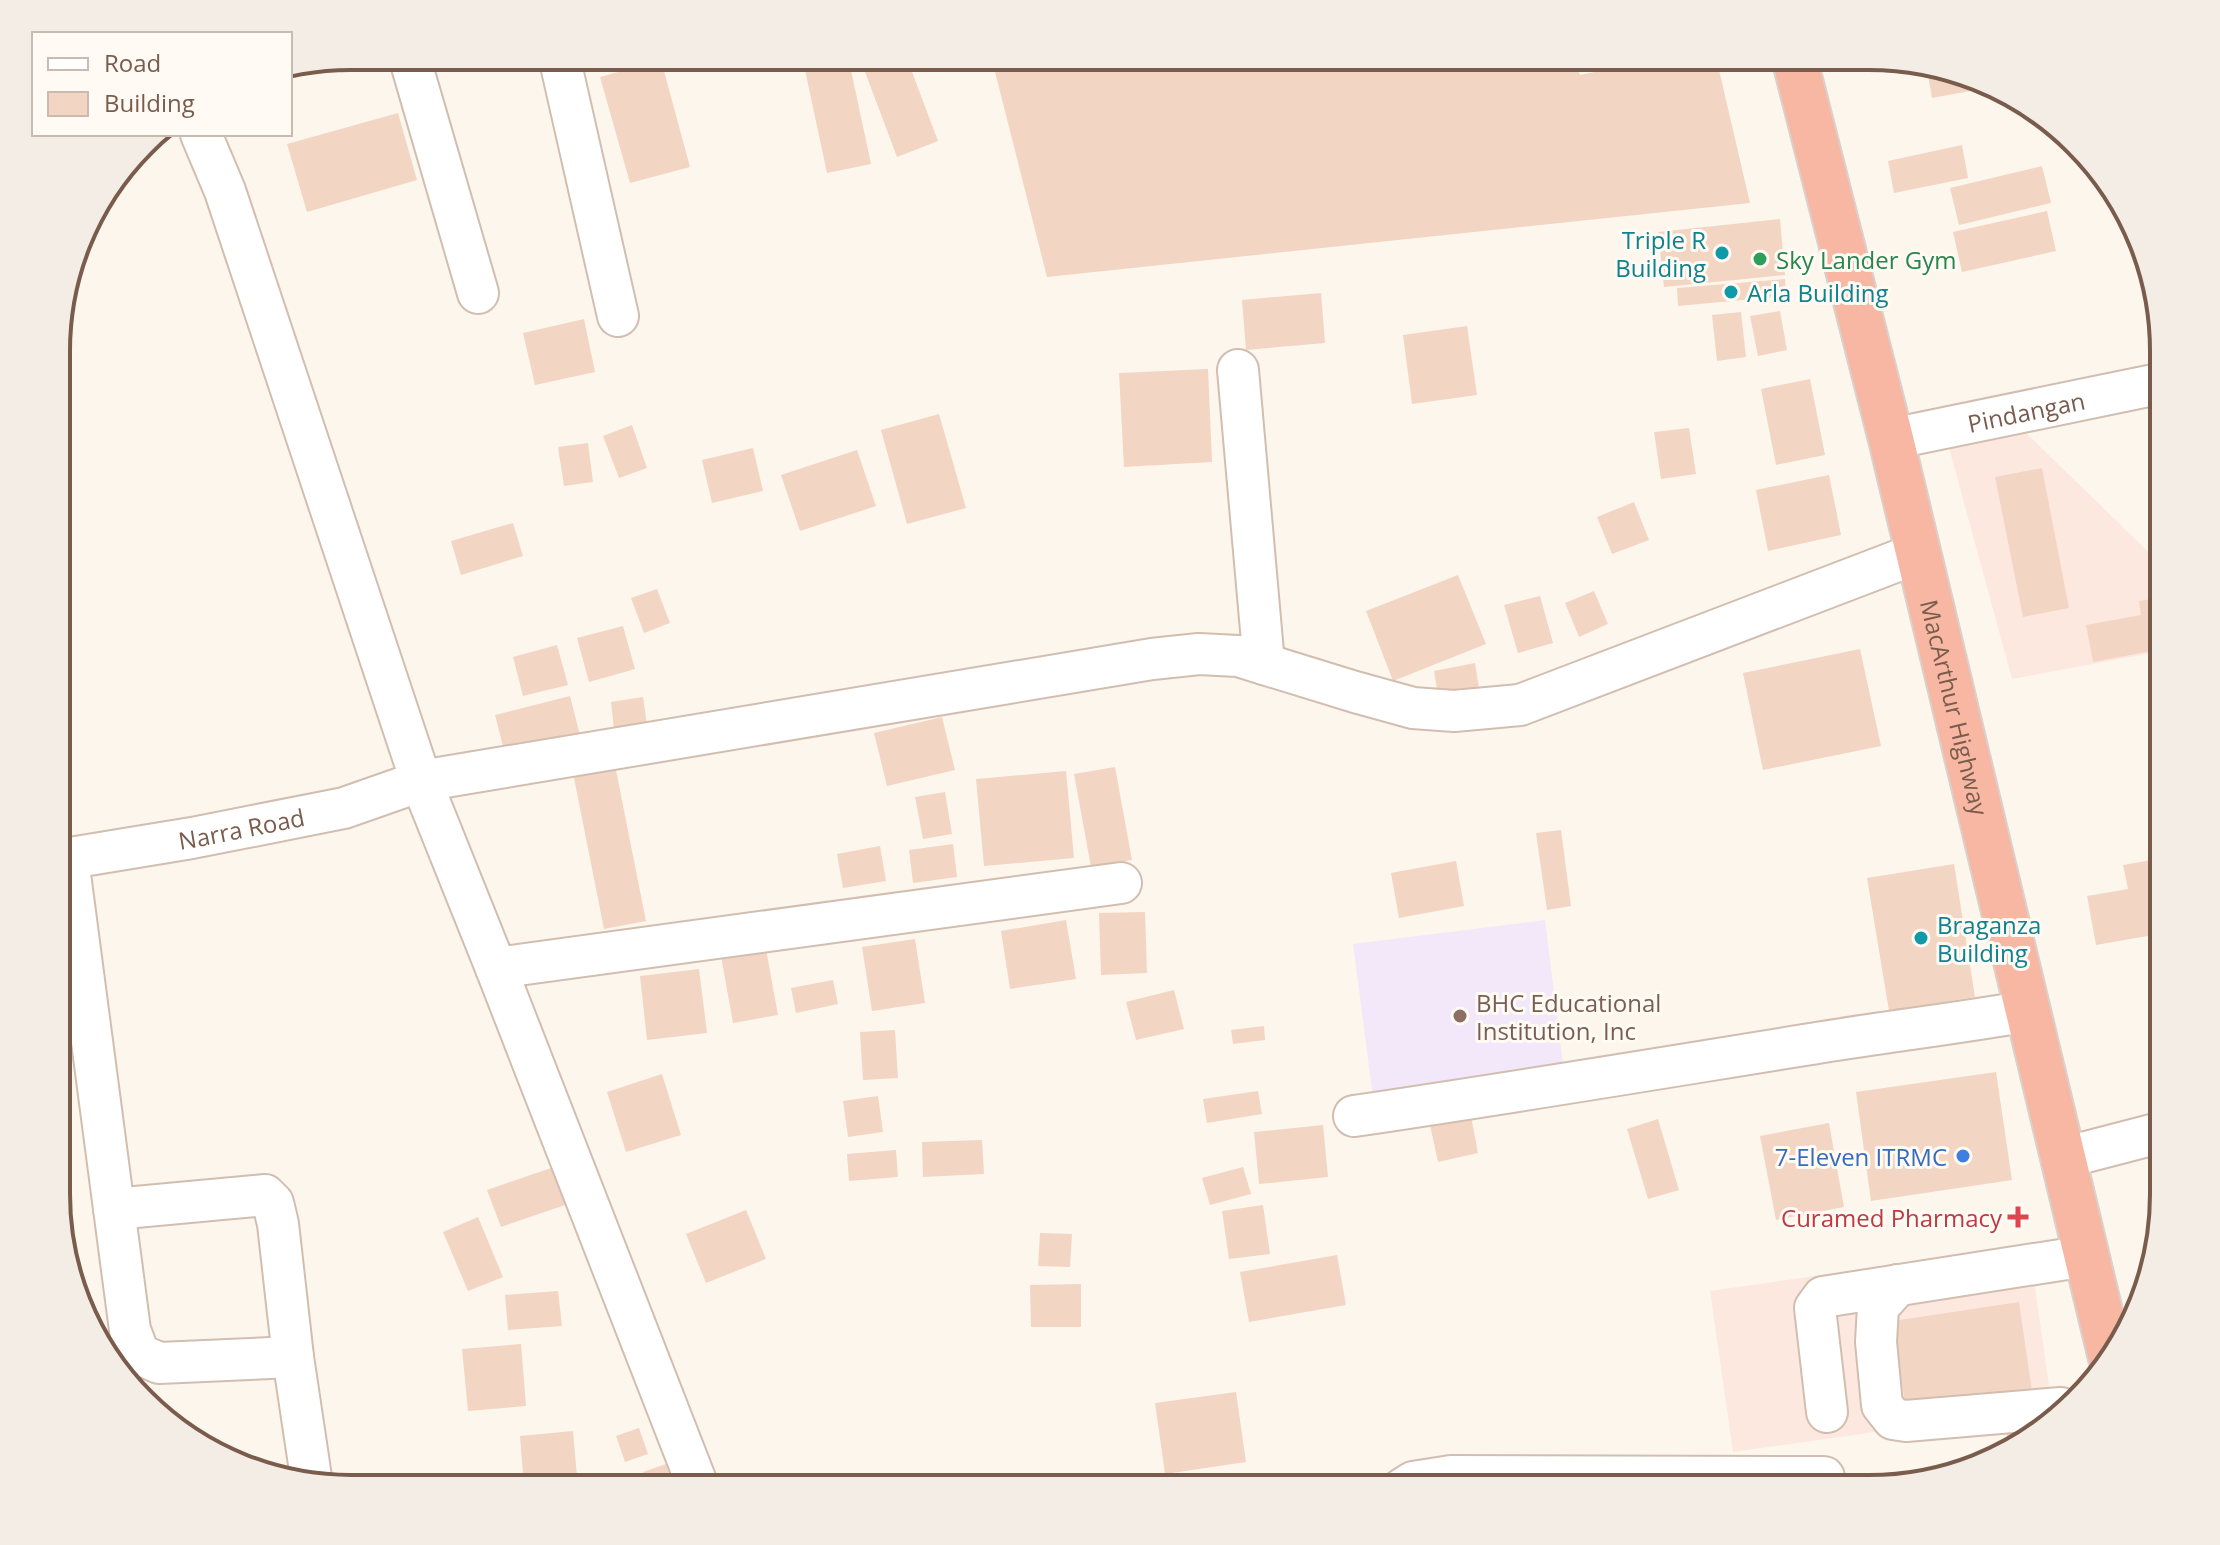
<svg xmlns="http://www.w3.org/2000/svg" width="2220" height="1545" viewBox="0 0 2220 1545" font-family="'Open Sans',sans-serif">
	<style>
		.commercial { fill: #fde8e0 }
		.education { fill: #f3e8fa }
		.building { fill: #f3d5c3 }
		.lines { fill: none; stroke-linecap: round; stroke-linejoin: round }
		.minor-casing { stroke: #d1beb0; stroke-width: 44 }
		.highway-casing { stroke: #dad1cd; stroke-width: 48 }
		.minor { stroke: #fff; stroke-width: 40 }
		.highway { stroke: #f7b7a3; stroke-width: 44 }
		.culture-dot { fill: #0f9aa8; stroke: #fffaf3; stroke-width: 3 }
		.leisure-dot { fill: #2e9e5b; stroke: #fffaf3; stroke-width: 3 }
		.education-dot { fill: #8d6e63; stroke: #fffaf3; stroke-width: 3 }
		.shop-dot { fill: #3f7fe0; stroke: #fffaf3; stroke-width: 3 }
		.health-dot { fill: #e0444e; stroke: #fffaf3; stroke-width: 3 }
		.labels { text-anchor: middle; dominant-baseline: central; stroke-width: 6; stroke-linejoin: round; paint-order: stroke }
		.culture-label { font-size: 24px; fill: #0d838f; stroke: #fffaf3; text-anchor: start }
		.leisure-label { font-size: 24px; fill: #27864d; stroke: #fffaf3; text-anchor: start }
		.street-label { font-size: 24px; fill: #7a5c4d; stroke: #fffaf3 }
		.education-label { font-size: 24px; fill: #785e54; stroke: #fffaf3; text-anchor: start }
		.shop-label { font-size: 24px; fill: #366cbe; stroke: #fffaf3; text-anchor: end }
		.health-label { font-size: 24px; fill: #be3a42; stroke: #fffaf3; text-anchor: end }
		.rim { fill: none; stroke: #7a5c4d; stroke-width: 4 }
	</style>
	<rect width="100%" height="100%" fill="#fdf6ec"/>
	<path class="commercial" d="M2024,431l139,135v85l-151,28 -64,-235z
		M2029,1245l23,162 -319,45 -23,-161z"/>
	<path class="education" d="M1545,920l21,168 -191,25 -22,-169z"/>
	<path class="building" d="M802,56h46l23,108 -44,9z
		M859,56h47l32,85 -41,16z
		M991,56h583l6,19 89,-18h47l34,146 -703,74z
		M661,60l29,107 -60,16 -30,-106z
		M1926,64l38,8 28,15 -60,11z
		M398,113l19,67 -110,32 -20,-68z
		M1962,145l6,33 -74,15 -6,-32z
		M2042,166l9,37 -92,22 -9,-37z
		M2047,211l9,40 -94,21 -9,-40z
		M1780,219l5,56 -121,12 -6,-55z
		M1785,279l1,17 -108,10 -1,-18z
		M1321,293l4,50 -79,7 -4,-50z
		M1780,311l7,39 -29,6 -8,-40z
		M1741,312l5,45 -29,4 -5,-46z
		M584,319l11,53 -60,13 -12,-52z
		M1467,326l10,69 -65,9 -9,-69z
		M1208,369l4,93 -88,5 -5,-94z
		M1810,379l15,76 -49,10 -15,-76z
		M939,414l27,94 -59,16 -26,-94z
		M632,425l15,43 -28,10 -16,-42z
		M1689,428l7,46 -35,5 -7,-47z
		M588,443l5,39 -29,4 -6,-39z
		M753,448l10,43 -51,12 -10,-43z
		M857,450l19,56 -76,25 -19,-56z
		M2042,468l27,140 -46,9 -28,-140z
		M1829,475l12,60 -73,16 -12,-61z
		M1634,502l15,38 -37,14 -15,-37z
		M513,523l10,33 -62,19 -10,-34z
		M1458,575l28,69 -93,37 -27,-70z
		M657,589l13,34 -26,10 -13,-35z
		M1594,591l14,33 -29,13 -14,-34z
		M1540,596l13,47 -35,10 -14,-48z
		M2163,597v52l-70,13 -7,-37 55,-10 -2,-14z
		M623,626l12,43 -46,13 -12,-44z
		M557,645l11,40 -45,11 -10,-39z
		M1860,649l21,97 -118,24 -20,-97z
		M1475,663l4,25 -41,7 -4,-24z
		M570,696l11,43 -75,19 -11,-43z
		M643,697l4,28 -33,4 -3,-27z
		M942,717l13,53 -68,16 -13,-53z
		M614,760l32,161 -42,8 -32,-161z
		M1115,767l17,93 -41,7 -17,-93z
		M1066,771l8,87 -90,8 -8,-87z
		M945,792l7,42 -29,5 -8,-42z
		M1561,830l10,76 -24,4 -11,-77z
		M953,844l4,33 -44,6 -4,-33z
		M880,846l6,35 -43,7 -6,-34z
		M2163,858v127h-1l-9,-50 -57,10 -9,-49 41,-7 -5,-24z
		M1456,861l8,45 -65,12 -8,-45z
		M1954,864l21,133 -86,14 -22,-133z
		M1145,912l2,61 -46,2 -2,-62z
		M1066,920l10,59 -66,10 -9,-58z
		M915,939l10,64 -53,8 -10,-64z
		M766,949l12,66 -45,8 -12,-67z
		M699,969l8,64 -60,7 -7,-64z
		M833,980l5,24 -42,9 -5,-25z
		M1174,990l10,39 -48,11 -10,-38z
		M1264,1026l1,14 -32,4 -2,-14z
		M895,1030l3,48 -35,2 -3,-48z
		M1996,1072l16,108 -141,21 -15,-109z
		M662,1074l19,61 -55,17 -19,-60z
		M1258,1091l4,23 -55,9 -4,-24z
		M878,1096l5,36 -35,5 -5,-36z
		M1471,1116l7,37 -40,9 -8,-37z
		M1658,1119l21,71 -31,9 -21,-70z
		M1829,1123l15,84 -68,13 -16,-84z
		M1323,1125l5,52 -69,7 -5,-52z
		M982,1140l2,34 -61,3 -1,-35z
		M896,1150l2,27 -49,4 -2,-27z
		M554,1167l14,37 -67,23 -14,-37z
		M1243,1167l8,27 -41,11 -8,-27z
		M2163,1199v14l-4,24 -10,-34z
		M1263,1205l7,49 -41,5 -7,-48z
		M746,1210l20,49 -60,24 -20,-49z
		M478,1217l25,60 -35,14 -25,-59z
		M1040,1233l32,1 -2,33 -32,-1z
		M1337,1255l9,50 -97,17 -9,-50z
		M1081,1284v43h-50l-1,-42z
		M558,1291l4,35 -54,4 -3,-35z
		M2019,1302l13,89 -126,19 -13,-89z
		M521,1344l5,62 -58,5 -6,-62z
		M1236,1392l10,70 -81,12 -10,-71z
		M2041,1424l-32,27 -3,-23z
		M639,1428l9,26 -23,8 -9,-26z
		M573,1431l5,57h-54l-4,-52z
		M666,1464l7,21 -10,4h-14l-6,-17z"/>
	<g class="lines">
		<g class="minor-casing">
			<g id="minor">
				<path d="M409,56l69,237"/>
				<path d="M559,56l59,260"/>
				<path d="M201,134l24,57 196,590 75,187 625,-85"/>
				<path d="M1238,370l26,294"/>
				<path id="s1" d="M1891,439l272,-56"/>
				<path d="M68,859l62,471 9,24 20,9 134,-6"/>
				<path id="s2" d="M58,860l134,-22 152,-30 77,-27 731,-122 47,-5 39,2 117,36 58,16 41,3 66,-6 398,-152"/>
				<path d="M496,968l203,521"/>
				<path d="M1354,1116c157,-23 313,-49 469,-74 68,-11 137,-19 205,-31"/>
				<path d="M2063,1158l100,-26"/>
				<path d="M114,1209l151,-14 8,8 5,21 15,133 19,127"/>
				<path d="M1898,1285l-20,22 -2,35 6,63 11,14 13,2 155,-13"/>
				<path d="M1827,1412l-12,-104 8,-11 263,-41"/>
				<path d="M1402,1489l11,-7 38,-6 373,1"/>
			</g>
		</g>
		<g class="highway-casing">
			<g id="highway">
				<path id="s3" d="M1794,57l97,382 220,919"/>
			</g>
		</g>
		<use href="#minor" class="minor"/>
		<use href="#highway" class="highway"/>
	</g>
	<g class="culture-dot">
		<circle cx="1722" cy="253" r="8"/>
		<circle cx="1731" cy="292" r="8"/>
		<circle cx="1921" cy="938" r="8"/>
	</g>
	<circle class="leisure-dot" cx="1760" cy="259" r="8"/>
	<circle class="education-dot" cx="1460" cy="1016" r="8"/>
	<circle class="shop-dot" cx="1963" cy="1156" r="8"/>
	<path class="health-dot" d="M2014 1205h8v8h8v8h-8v8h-8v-8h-8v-8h8z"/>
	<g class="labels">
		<g class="culture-label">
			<text x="1706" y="239" text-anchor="end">Triple R<tspan x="1706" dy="28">Building</tspan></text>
			<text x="1747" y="292">Arla Building</text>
			<text x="1937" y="924">Braganza<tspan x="1937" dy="28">Building</tspan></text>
		</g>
		<g class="leisure-label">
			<text x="1776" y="259">Sky Lander Gym</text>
		</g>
		<g class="street-label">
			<text stroke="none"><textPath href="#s1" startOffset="138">Pindangan</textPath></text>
			<text stroke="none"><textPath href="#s3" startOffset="670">MacArthur Highway</textPath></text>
			<text stroke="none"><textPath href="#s2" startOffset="186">Narra Road</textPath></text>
		</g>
		<g class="education-label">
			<text x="1476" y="1002">BHC Educational<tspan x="1476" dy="28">Institution, Inc</tspan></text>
		</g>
		<g class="shop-label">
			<text x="1947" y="1156">7-Eleven ITRMC</text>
		</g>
		<g class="health-label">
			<text x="2002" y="1217">Curamed Pharmacy</text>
		</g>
	</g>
	<path d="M0 0H2220V1545H0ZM351 70H1869A281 281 0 0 1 2150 351V1194A281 281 0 0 1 1869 1475H351A281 281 0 0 1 70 1194V351A281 281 0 0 1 351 70Z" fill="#f4ede6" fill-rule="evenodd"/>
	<path class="rim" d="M351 70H1869A281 281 0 0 1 2150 351V1194A281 281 0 0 1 1869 1475H351A281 281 0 0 1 70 1194V351A281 281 0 0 1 351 70Z"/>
	<rect x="32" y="32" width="260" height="104" fill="#fffaf3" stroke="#cabbb1" stroke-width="2"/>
	<rect x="48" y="58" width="40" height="12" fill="#ffffff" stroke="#cabbb1" stroke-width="2"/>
	<text x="104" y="72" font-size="24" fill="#7a5c4d">Road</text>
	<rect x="48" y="92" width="40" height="24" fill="#f3d5c3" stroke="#cabbb1" stroke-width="2"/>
	<text x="104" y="112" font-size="24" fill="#7a5c4d">Building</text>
</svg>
